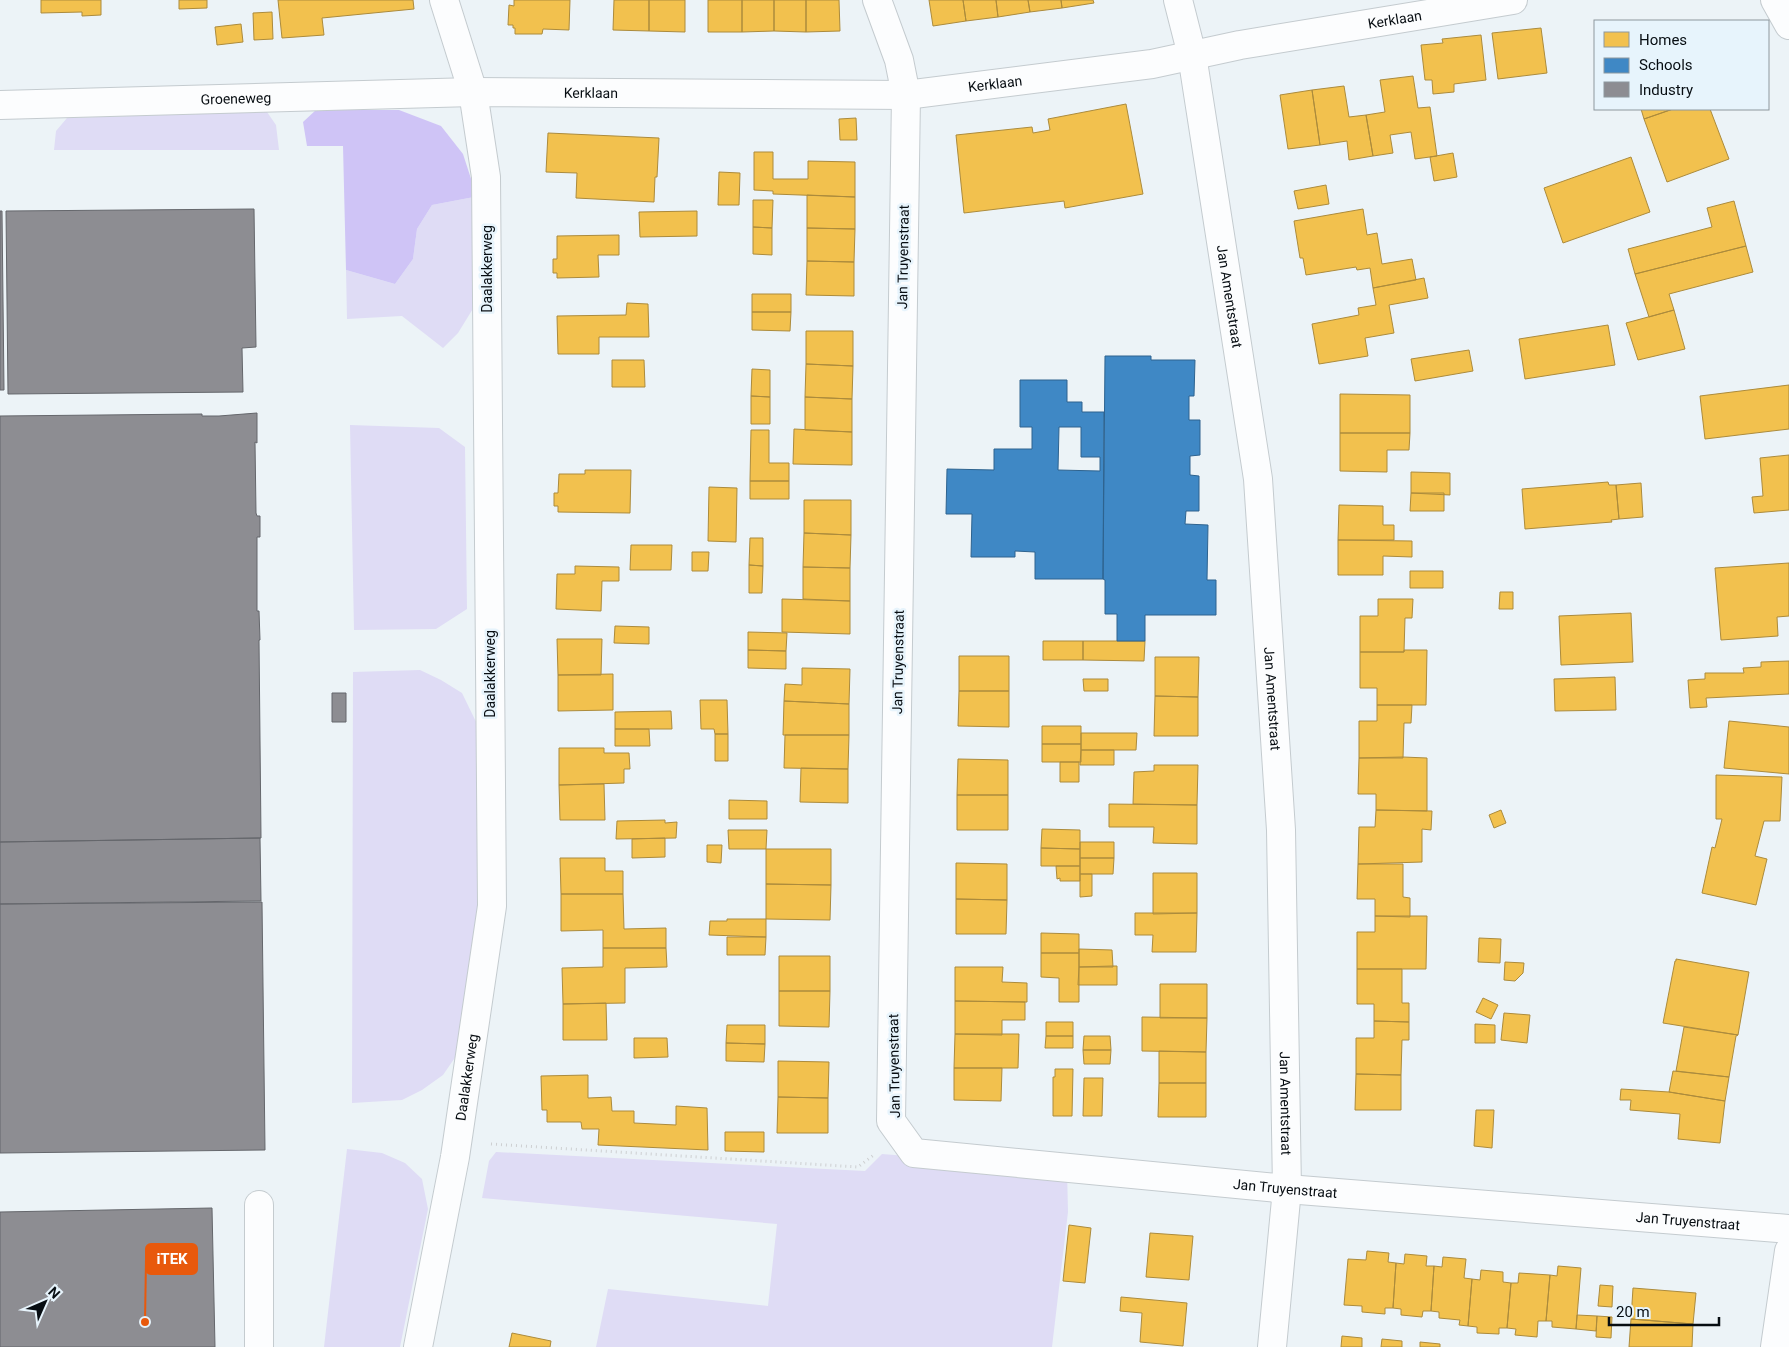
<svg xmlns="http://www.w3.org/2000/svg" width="1789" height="1347" viewBox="0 0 1789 1347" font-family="Roboto,sans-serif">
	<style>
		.green { fill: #dfdcf5 }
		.forest { fill: #cfc4f6 }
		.homes { fill: #f2c14e; stroke: #ac8b3c }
		.schools { fill: #3f88c5; stroke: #2e638f; fill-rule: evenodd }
		.industry { fill: #8d8d92; stroke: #65676c }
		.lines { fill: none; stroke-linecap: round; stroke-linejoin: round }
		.minor-casing { stroke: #c4cbcf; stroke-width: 30 }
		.path { stroke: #cdcfd1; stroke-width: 3; stroke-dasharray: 1 4; stroke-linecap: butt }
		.minor { stroke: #fcfdfe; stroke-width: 28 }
		.labels { text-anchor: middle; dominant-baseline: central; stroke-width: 5; stroke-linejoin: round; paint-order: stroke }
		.street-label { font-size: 14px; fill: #070d12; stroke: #e7f4fc }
		.leader { fill: none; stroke: #e8590c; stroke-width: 2 }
		.callout-dot { fill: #e8590c; stroke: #e7f4fc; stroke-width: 2 }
		.callout { fill: #e8590c; stroke: #e8590c; stroke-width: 2 }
		.callout-label { font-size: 15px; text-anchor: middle; font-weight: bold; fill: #fff }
	</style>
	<rect width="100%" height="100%" fill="#ecf3f7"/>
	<path class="green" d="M267,112l9,13 3,25h-225l2,-19 11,-13z
		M474,197v110l-16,26 -15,15 -41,-32 -55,3 -1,-49 49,14 18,-25 4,-30 15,-24z
		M350,425l89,3 26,19 2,162 -31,20 -82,1z
		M420,670l21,10 21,13 18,37 1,184 -18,132 -20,29 -21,15 -20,10 -50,3 1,-431z
		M347,1149l35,4 23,10 17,16 6,30 -28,138h-76z
		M496,1152l369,19 17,-17 185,15 1,43 -16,135h-456l12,-58 160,17 9,-82 -295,-26 7,-37z"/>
	<path class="forest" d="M316,110h83l42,16 22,28 11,34v9l-42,8 -15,24 -4,30 -18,25 -49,-14 -3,-124h-36l-4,-24z"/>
	<path class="homes" d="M41,0h60v15l-19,1v-4l-41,1z
		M179,0h28v8l-28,1z
		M278,0h135l1,9 -92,9 2,17 -42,3z
		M514,0h56l-1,30 -26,-1 -1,5h-27v-6h-2v-3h-5l1,-20 5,1z
		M614,0h35v31l-36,-1z
		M649,0h36v32l-36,-1z
		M708,0h34v32h-34z
		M742,0h32v31l-32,1z
		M774,0h32v32l-32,-1z
		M806,0h33l1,31 -34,1z
		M929,0h34l3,21 -33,5z
		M963,0h33l2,17 -32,4z
		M996,0h32l2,12 -32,5z
		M1028,0h33l1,8 -32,4z
		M1061,0h32l1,3 -32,5z
		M272,12l1,27 -19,1 -1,-27z
		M241,24l2,18 -26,3 -2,-18z
		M1541,28l6,45 -49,6 -6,-46z
		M1481,35l5,45 -32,4v8l-21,2 -1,-14h-7l-4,-35 22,-2 -1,-4z
		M1413,76l5,32 12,-1 7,49 -22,3 -4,-27 -21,3 3,18 -20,3 -7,-41 19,-3 -5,-32z
		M1344,86l5,31 17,-2 7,41 -24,4 -2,-19 -27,4 -8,-55z
		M1312,90l8,55 -32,4 -8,-54z
		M1126,104l17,90 -78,14 -1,-7 -100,12 -8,-78 76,-8 1,6 17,-3 -2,-11z
		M1641,109h32l-29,10z
		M1673,109h37l19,50 -62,23 -23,-63z
		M856,118l1,22h-17l-1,-21z
		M548,133l111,5 -2,39h-2l-1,25 -78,-4 1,-25 -31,-1z
		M754,152h19v27h35v-18l47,1v35l-82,-3v-3l-19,-1z
		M1453,153l4,24 -23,4 -4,-24z
		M1631,157l19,55 -87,31 -19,-55z
		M719,172l21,1 -1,32h-21z
		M1326,185l3,19 -31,5 -4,-18z
		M807,195l48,2v32l-48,-1z
		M753,200h20l-1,28 -19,-1z
		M1734,201l12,45 -111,28 -7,-25 84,-22 -5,-19z
		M1363,209l4,26 10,-2 5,31 30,-5 4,21 -43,8 -3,-20 -13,2 -1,-3 -50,8 -3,-17h-3l-6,-37z
		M697,211v25l-57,1 -1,-25z
		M753,227l19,1v27l-19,-1z
		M807,228l48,1 -1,33 -47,-1z
		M619,235v20h-21l1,22 -42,1v-5h-4v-14h4v-23z
		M1746,246l7,26 -84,22 5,16 -25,7 -14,-43z
		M807,261l47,1v34l-48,-1z
		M1424,278l4,20 -39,7 5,28 -29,5 3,18 -49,8 -7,-40 47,-9 -1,-7 18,-3 -3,-17z
		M752,294h39v18h-39z
		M627,303l21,1 1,33h-50v17h-41l-1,-38 69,-1z
		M1674,310l11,39 -47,11 -12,-37z
		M752,312h39l-1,19 -38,-1z
		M1608,325l7,40 -90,14 -6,-40z
		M806,331h47v35l-47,-2z
		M1469,350l4,21 -58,10 -4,-22z
		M612,360h32l1,27h-33z
		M806,364l47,2 -1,33 -47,-2z
		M752,369l18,1v27l-19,-1z
		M1789,385v44l-84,10 -5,-43z
		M1340,394l70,1v38h-70z
		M751,396l19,1v27h-19z
		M805,397l47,2v33l-47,-2z
		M794,429l58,3v33l-59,-1z
		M751,430h18v33h20v18h-39z
		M1340,433h70l-1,17h-22v22l-47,-1z
		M1789,455v55l-35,3 -2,-16 11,-1 -3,-38z
		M585,470h46l-1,43 -72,-1v-6h-4v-13h4l1,-19h26z
		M1411,472l39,1v22l-39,-2z
		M750,481h39v18h-39z
		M1608,482l1,3h7l3,34 -8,1 1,2 -87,7 -3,-40z
		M1641,483l2,34 -24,2 -3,-34z
		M709,487l28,1 -1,54 -28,-1z
		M1411,493h33v18h-34z
		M804,500h47v35l-47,-2z
		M1339,505l44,1v19h11v15h-56z
		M804,533l47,2 -1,33 -47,-1z
		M750,538h13v28l-14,-1z
		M1338,540l74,1v16l-29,-1v19h-45z
		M631,545h41l-1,25h-41z
		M692,552h17l-1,19h-16z
		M1789,563v53l-12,1 1,19 -57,4 -6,-72z
		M749,565l14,1 -1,27h-13z
		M575,566l44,1v14h-17l-1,30 -45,-2 1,-35h18z
		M803,567l47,1v33l-47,-2z
		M1410,571h33v17h-33z
		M1500,592h13v17h-14z
		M782,599l68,2v33l-68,-2z
		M1378,599h35l-1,19h-7l-1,34h-44v-36h18z
		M1631,613l2,49 -72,3 -2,-49z
		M615,626l34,1v17l-35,-1z
		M748,632l39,1 -1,18 -38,-1z
		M557,639h45l-1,36h-43z
		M1043,641h40v19h-40z
		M1083,641h62l-1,20 -61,-1z
		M748,650l38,1v18l-38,-1z
		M1404,650h23l-1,55h-49v-17h-17v-36h44z
		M959,656h50v35h-50z
		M1155,657h44l-1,40 -43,-1z
		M1789,661v33l-83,4 1,9 -17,1 -2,-28 17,-1v-6h39l-1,-5 18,-1v-5z
		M802,668l48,1 -1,35 -65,-3 1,-17 17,1z
		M613,674v36l-55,1v-36z
		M1615,677l1,33 -61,1 -1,-32z
		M1083,679h25v12h-24z
		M959,691h50v36l-51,-1z
		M1155,696l43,1v39h-44z
		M700,700h27l1,34h-13l-1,-5h-13z
		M784,701l65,3v31h-66z
		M1377,705h35l-1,18h-7l-1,35h-44v-37h18z
		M671,711l1,18h-57v-17z
		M1729,721l60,6v47l-65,-6z
		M1042,726h39v18h-39z
		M615,729h34l1,17h-35z
		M1081,733h56l-1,17h-55z
		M715,734h13v27h-13z
		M785,735h64l-1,34 -64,-1z
		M1042,744h39v18h-39z
		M559,748h45v5h25l1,16h-6v14l-65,2z
		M1081,750h33v15h-34z
		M1403,757l24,1v53l-51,-1v-16h-18l1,-36z
		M958,759l50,1v35h-51z
		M1060,762h19v20h-19z
		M1154,765h44l-1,40 -64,-1 1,-32 20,-1z
		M801,768l47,1v34l-48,-1z
		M1716,775l66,2 -2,44h-16l-9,35 12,3 -11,46 -54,-12 10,-46 3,1 7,-29h-6z
		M604,784l1,36h-45l-1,-35z
		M957,795h51v35h-51z
		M729,800l38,1v18h-38z
		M1109,804l88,1v39l-44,-1 1,-16h-45z
		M1376,810l56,1 -1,19 -9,-1v33l-64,2 1,-37h16z
		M1501,810l5,13 -12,5 -5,-13z
		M665,820v3l12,-1 -1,16 -60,1 1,-18z
		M1042,829l38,1v19l-39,-1z
		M728,830h39l-1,19h-37z
		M665,838v19l-33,1v-19z
		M1080,842h34v16h-34z
		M707,845h15l-1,18 -14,-1z
		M1041,848l39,1v17h-39z
		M766,849h65v36l-65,-1z
		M560,858h45v13h18v23h-62z
		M1080,858h34l-1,16h-33z
		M956,863l51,1v36l-51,-1z
		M1358,864h45v33l7,1v19l-35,-1v-17h-18z
		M1056,866h24v15h-20v-3l-3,1z
		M1153,873h44v40l-44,1z
		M1080,874h12v22l-12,1z
		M766,884l65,1 -1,35 -64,-1z
		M561,894h62l1,35 42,-1v20h-63v-18l-42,1z
		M956,899l51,1 -1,34h-50z
		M1135,913h62l-1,39h-44l1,-17h-18z
		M1375,916h52l-1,53h-69v-37h18z
		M727,919h39v18l-57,-2 1,-14h17z
		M1041,933l38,1v19h-38z
		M727,937h39l-1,18h-38z
		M1479,938l22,1 -1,24 -22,-1z
		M603,948h63l1,19 -42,1v35l-62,1 -1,-36 41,-1z
		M1079,949l33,1 1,17h-34z
		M1041,953h38v49h-20v-24l-18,-1z
		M779,956h51v35h-51z
		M1676,959l73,13 -11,63 -75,-12 12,-62h1z
		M1505,962l19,1 -1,10 -8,8 -11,-1z
		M1112,966h5v19h-39l1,-18z
		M955,967h48l-1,15 25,1v19l-72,-1z
		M1357,969h45v34h7v19l-35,-1v-17h-17z
		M1160,984h47v34h-47z
		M779,991h51l-1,36 -50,-1z
		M1483,998l15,7 -7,14 -15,-7z
		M955,1001l70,1v18h-23v15l-47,-1z
		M606,1003l1,37h-44v-36z
		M1504,1013l26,2 -3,28 -26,-3z
		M1142,1017l65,1 -1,34 -64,-1z
		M1374,1021l35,1v18h-7l-1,35 -45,-1v-36h18z
		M1046,1022h27v14h-27z
		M1475,1024l20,1v18h-20z
		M727,1025h38v19l-39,-1z
		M1684,1027l54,8 -2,1 -7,41 -53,-6z
		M955,1034h64l-1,34h-64z
		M1046,1036h27v12h-28z
		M1084,1036h26l1,14h-28z
		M634,1038h33l1,19 -34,1z
		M726,1043l39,1 -1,18 -38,-1z
		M1083,1050h28l-1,14h-26z
		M1159,1051l47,1v31h-47z
		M778,1061l51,1 -1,36 -50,-1z
		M954,1068h48l-1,33 -47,-1z
		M1055,1069h18l-1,47h-19v-39h2z
		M1673,1071l56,6 -4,24 -56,-9z
		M1356,1074l45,1v35h-46z
		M588,1075v23l23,-1 1,14h22v12l42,2v-19l31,2 1,42 -110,-5 1,-16h-17l-1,-7h-34v-12h-5l-1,-34z
		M1084,1078h19l-1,38h-19z
		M1159,1083h47v34h-48z
		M1621,1089l48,3 56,9 -5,42 -42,-4 2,-25 -50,-4 1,-10h-11z
		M778,1097l50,1v35h-51z
		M1476,1110h18l-2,38 -18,-2z
		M725,1132h39v20l-39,-1z
		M1069,1225l22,3 -6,55 -22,-2z
		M1150,1233l43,3 -4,44 -43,-3z
		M1367,1251l22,2 -1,9 8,1 -3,45h-8v6l-23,-2v-6l-18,-1 4,-46 18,1z
		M1405,1254l22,2 -1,10h8l-3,45h-8l-1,6 -21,-2v-6l-8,-1 3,-45 8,1z
		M1443,1257l23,2 -2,19 8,1 -4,47 -9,-1 1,-5 -21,-2v-6l-8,-1 3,-45 8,1z
		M1558,1266l23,2 -5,61 -24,-2v-6h-6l4,-46 7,1z
		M1481,1270l22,2v10l8,1 -4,45h-8v6l-22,-1v-6l-9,-1 4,-47 8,1z
		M1519,1273l31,2 -4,46h-8l-1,16 -22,-2 1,-6 -9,-1 4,-45h7z
		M1600,1285l13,1 -1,21 -14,-1z
		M1633,1288l63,5 -3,31 -62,-5z
		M1121,1297l66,6 -4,43 -43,-4 2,-29 -22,-2z
		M1577,1315l20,1 -1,15 -20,-2z
		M1597,1316l15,1 -1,21 -15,-1z
		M1631,1319l62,5 -1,23h-63z
		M512,1333l39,8 -1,6h-41z
		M1342,1336l20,2v9h-21z
		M1382,1339l20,2v6h-21z
		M1420,1342l20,2v3h-20z"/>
	<path class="schools" d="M1105,356h46v4h44l-1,36h-5v24h11v35l-10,1v19l9,1v35h-13l-1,13 23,1 -1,55h9v35h-71v26h-28v-27h-12v-34l-2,-1z
		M1020,380h47v22h15v10h22l-1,167h-68v-27l-20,-1v6h-44l1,-43h-26l1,-45 47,1v-21h38v-22h-12zM1059,427h22v30h19v14l-42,-1z"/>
	<path class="industry" d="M254,209l2,138 -14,1 1,44 -235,2 -2,-183z
		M0,211h2l2,179h-4z
		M257,413v30l-2,-1 1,71 1,3h3v21h-3v74h2l1,29h-1l2,198 -261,4v-426l202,-2v2h17z
		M332,693h14v29h-14z
		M260,838l1,63 -261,3v-62z
		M262,902l3,248 -265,3v-249z
		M212,1208l3,139h-215v-135z"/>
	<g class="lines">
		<g class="minor-casing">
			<g id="minor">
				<path id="s1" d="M877,0l22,60 7,35 -15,1026 23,32 373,36 502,40"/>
				<path id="s2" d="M1178,0l14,55 66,424 23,351 6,359 -15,158"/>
				<path d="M1775,0l14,25"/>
				<path id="s3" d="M0,105l473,-13 433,3 246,-31 88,-19 273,-45"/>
				<path d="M259,1205v142"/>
				<path id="s4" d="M418,1347l37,-190 37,-251 -6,-729 -13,-85 -29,-92"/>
				<path d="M1775,1347l14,-96"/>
			</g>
		</g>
		<path class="path" d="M491,1144l367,23 17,-13"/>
		<use href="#minor" class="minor"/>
	</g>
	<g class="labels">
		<g class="street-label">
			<text stroke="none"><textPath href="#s3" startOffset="1401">Kerklaan</textPath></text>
			<text stroke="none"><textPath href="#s3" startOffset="996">Kerklaan</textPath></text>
			<text stroke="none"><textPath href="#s3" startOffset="591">Kerklaan</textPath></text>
			<text stroke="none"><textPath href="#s3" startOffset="236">Groeneweg</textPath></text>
			<text transform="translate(903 257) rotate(-89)">Jan Truyenstraat</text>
			<text transform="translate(487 269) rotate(-90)">Daalakkerweg</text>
			<text stroke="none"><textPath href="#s2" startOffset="301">Jan Amentstraat</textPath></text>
			<text transform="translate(898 662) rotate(-89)">Jan Truyenstraat</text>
			<text transform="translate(490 674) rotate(-90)">Daalakkerweg</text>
			<text stroke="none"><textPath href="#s2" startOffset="706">Jan Amentstraat</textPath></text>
			<text transform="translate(894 1066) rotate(-91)">Jan Truyenstraat</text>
			<text stroke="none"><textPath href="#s4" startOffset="274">Daalakkerweg</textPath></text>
			<text stroke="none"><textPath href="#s2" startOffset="1111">Jan Amentstraat</textPath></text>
			<text stroke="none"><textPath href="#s1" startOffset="1538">Jan Truyenstraat</textPath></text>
			<text stroke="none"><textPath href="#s1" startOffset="1942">Jan Truyenstraat</textPath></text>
		</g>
	</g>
	<path class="leader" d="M145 1322L146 1259"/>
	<circle class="callout-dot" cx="145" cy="1322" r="5"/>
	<rect class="callout" x="146" y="1244" width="51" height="30" rx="5"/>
	<g class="callout-label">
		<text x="172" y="1264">iTEK</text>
	</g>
	<rect x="1594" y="20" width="175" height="90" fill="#e7f4fc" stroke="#8d989e"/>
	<rect x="1604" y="32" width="25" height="15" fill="#f2c14e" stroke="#8d989e"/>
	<text x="1639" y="45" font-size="15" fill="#070d12">Homes</text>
	<rect x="1604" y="58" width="25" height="15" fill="#3f88c5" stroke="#8d989e"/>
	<text x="1639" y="70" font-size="15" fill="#070d12">Schools</text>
	<rect x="1604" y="82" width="25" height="15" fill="#8d8d92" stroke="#8d989e"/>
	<text x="1639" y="95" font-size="15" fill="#070d12">Industry</text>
	<g transform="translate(45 1302) rotate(45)" stroke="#e7f4fc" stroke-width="4" paint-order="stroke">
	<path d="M0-4L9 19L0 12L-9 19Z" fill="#070d12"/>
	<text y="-8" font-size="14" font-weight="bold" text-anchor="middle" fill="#070d12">N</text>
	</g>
	<path d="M1609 1317v8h110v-8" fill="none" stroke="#070d12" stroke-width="2.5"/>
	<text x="1616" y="1317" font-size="15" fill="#070d12" stroke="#e7f4fc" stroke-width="4" paint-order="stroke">20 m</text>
</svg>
